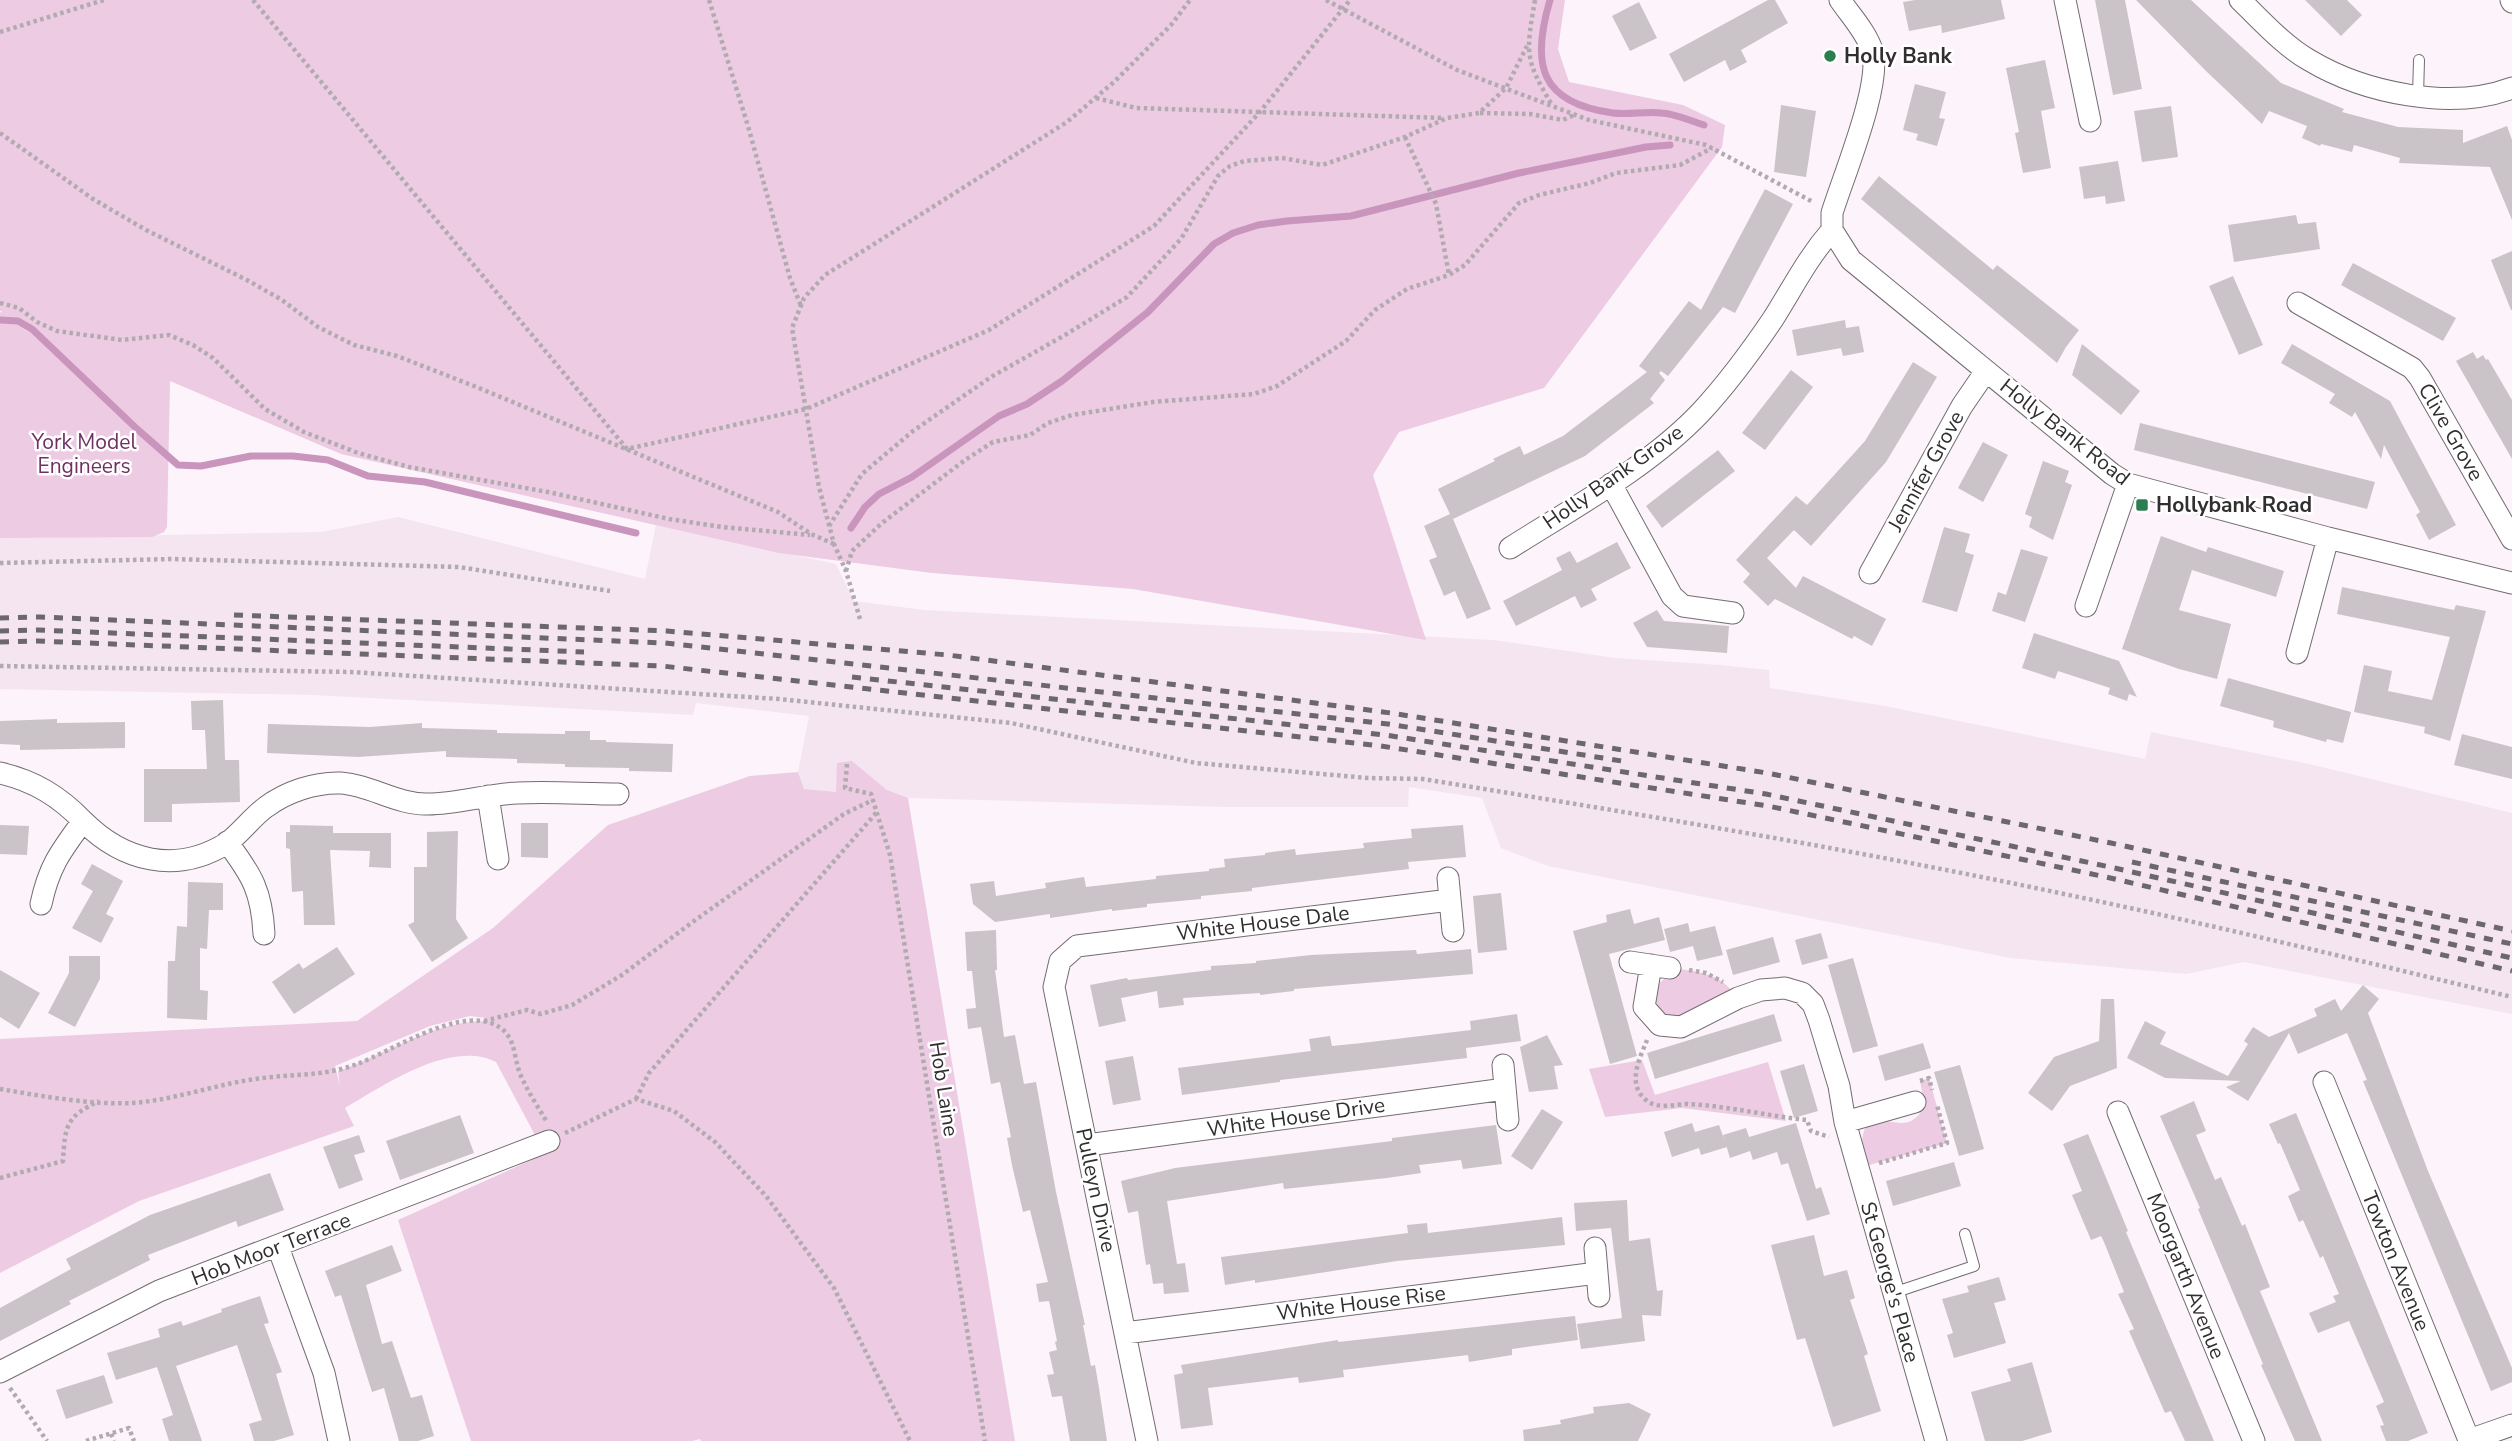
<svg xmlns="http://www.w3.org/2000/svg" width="2512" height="1441" viewBox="0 0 2512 1441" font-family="'Nunito Sans',sans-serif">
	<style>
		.built { fill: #f4e5f0 }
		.green { fill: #eccbe3; fill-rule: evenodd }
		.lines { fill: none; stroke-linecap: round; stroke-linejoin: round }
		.stream { stroke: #c995bd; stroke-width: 7 }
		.building { fill: #cac3c8 }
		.service-casing { stroke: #736c71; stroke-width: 12 }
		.minor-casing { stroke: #736c71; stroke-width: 23 }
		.path { stroke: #b1abb0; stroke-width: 4.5; stroke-dasharray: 3.5 3.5; stroke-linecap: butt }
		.service { stroke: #fff; stroke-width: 10 }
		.minor { stroke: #fff; stroke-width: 21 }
		.rail { stroke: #6b676a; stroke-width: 5; stroke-dasharray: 9 9; stroke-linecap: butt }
		.poi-dot { fill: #2b7e50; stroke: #fff; stroke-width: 2.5 }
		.labels { text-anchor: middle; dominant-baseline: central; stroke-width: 5; stroke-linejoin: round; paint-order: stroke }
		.poi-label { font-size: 21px; font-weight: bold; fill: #312e30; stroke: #fff; text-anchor: start }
		.street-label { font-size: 21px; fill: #312e30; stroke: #fff }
		.park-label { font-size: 21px; fill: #703064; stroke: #fff }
	</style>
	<rect width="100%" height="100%" fill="#fcf4fa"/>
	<path class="built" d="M398,517l247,62 11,-54 180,39 18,37 70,9 569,30 122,18 105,7 49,5 1,18 115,18 260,53 6,-27 158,32 203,49v201l-268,-52 -58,12 -175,-16 -463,-92 -47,-18 -19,-50 -73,-11 -1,20h-182l-318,-9 -21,-8 -35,-29 -16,31 -32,-3 -6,-17 11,-56 -113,-13 -3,12 -380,-20 -313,-6v-151l321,-6z"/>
	<path class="green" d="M0,0h1565l-7,49 11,33 114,23 42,20 -3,22 -178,241 -145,44 -26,43 53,165 -293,-51 -201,-16 -153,-20 -438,-99 -171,-73 -3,146 -3,5 -12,5 -152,1v-225l2,-2h-2z
		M852,761l35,29 21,8 107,643h-314l-1,-2 -8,2h-221l-73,-221 147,-66 -49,-92c-45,-23 -112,23 -151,46l9,18 -215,75 -139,72v-234l357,-18 136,-93 115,-103 142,-49 48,-4 6,17 32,3 1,-29zM470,1016l16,2 -3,3c-54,2 -96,33 -145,50l2,15 -5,-20 95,-40z
		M1670,968c23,3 47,4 62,23l-55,28 -12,-2 -13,-13 3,-17 9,-8z
		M1642,1060l13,35 113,-33 18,59 -104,-13 -77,9 -16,-48z
		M1929,1078l18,65 -81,23c-4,-17 -7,-30 3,-45 26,-5 38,15 56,-15l-5,-25z"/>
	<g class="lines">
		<path class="stream" d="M1550,0c-19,64 -11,103 63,113 16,2 33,-2 49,0 14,1 29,8 42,12
			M0,320l18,1 14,8 105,100 41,36 23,1 50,-10h42l35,4 40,16 57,6 211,51
			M851,528l14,-21 14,-13 33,-17 87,-61 28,-12 35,-23 86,-69 66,-68 19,-11 25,-8 29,-4 64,-5 168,-43 127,-26 24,-2"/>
	</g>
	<path class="building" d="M1768,0h7l13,23 -47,27 6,12 -17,9 -5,-11 -41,22 -15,-28z
		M1915,0h86l4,19 -63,14 -1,-8 -32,6 -6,-29z
		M2095,0h30l17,89 -29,6z
		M2136,0h55l90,83 63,26 -2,3 56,15 65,3v13l44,-17 5,14v80l-22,-53 -91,-4 1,-5 -46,-13 -2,7 -31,-8 -1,2 -18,-8 5,-12 -38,-15 -7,13 -56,-53z
		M2305,0h42l15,15 -21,21z
		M1639,2l18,36 -27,13 -18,-35z
		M2045,60l10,48 -14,3 10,57 -28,5 -8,-40 4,-1 -13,-64z
		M1915,84l31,8 -7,26 6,1 -8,27 -21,-6 2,-6 -15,-4z
		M1781,105l35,6 -10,66 -32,-5z
		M2171,106l7,51 -36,5 -8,-51z
		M2118,161l7,40 -19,3 -1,-8 -21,3 -5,-32z
		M1879,176l114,94 4,-5 82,65 -13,17 -9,16 -196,-164z
		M1765,189l28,15 -58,109 -12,-6 -55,69 -7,-5 -2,2 6,7 -15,19 4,4 -69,53 -132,63 38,90 -24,10 -12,-28 -11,5 -15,-36 8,-3 -13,-31 26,-12 -12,-25 57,-28 -2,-2 27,-13 4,9 39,-19 84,-64 -8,-6 50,-65 12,9z
		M2296,215l2,9 18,-2 4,27 -86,13 -6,-37z
		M2512,251v59h-1l-20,-50z
		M2353,263l103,55 -13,23 -102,-56z
		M2233,276l30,69 -24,10 -30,-69z
		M1845,320l1,8 13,-2 5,26 -21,4 -2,-8 -44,8 -5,-26z
		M2082,344l58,47 -19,24 -49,-40z
		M2292,344l98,57 66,124 -27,15 -13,-25 4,-3 -36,-67 -3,14 -26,-47 -3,5 -23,-14 6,-9 -54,-31z
		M2473,352l4,7 6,-4 3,5 2,-1 24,41v59l-56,-98z
		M1913,362l24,15 -51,85 -75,84 -17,-16 -27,28 29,30 7,-12 83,43 -14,27 -18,-10 -2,3 -77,-40 -7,7 -25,-24 7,-8 -14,-14 60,-64 11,9 58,-64z
		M1791,370l22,17 -48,63 -23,-17z
		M2140,423l235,59 -8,27 -233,-59z
		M1983,442l25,13 -25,47 -25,-14z
		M1718,450l17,21 -73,57 -16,-22z
		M2043,461l26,10 -4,11 7,3 -19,55 -24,-13 3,-10 -7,-3z
		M1944,527l26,7 -5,18 9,3 -17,57 -35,-10z
		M2161,536l45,16 2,-5 76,24 -8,26 -84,-27 -13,40 52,14 -14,55 -38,-10 -57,-20z
		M1617,542l14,26 -40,21 6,11 -16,8 -6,-12 -59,30 -13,-25 59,-31 -6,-12 14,-7 7,12z
		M2021,549l27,8 -23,65 -33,-11 6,-19 8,3z
		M2342,587l112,23 2,-5 30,6 -36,130 -26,-8 1,-6 -71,-15 10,-47 28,6 -4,20 44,9 18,-63 -113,-23z
		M1657,610l7,11 65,5 -2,27 -80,-6 -14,-24z
		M2034,633l85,28 18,36 -8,-3 -2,7 -19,-7 2,-6 -52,-17 -3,8 -33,-11z
		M2228,678l123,34 -8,31 -16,-4 -1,3 -53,-15 1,-6 -54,-15z
		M223,700l2,60h14l1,42 -68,2v18h-28v-53h63l-2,-39h-13l-1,-29z
		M57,719v4l68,-1v26l-105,2v-5l-20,-1v-23z
		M422,723v5l75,2v3l68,1v-3h25v9h16v2l67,2 -1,28 -43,-1v-3l-64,-1v-3l-48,-1v-4l-71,-2v-6l-88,6 -91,-4 1,-29 102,3z
		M2462,734l50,13v32l-58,-14z
		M521,823h27v35l-27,-1z
		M0,825l29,1 -2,29 -27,-1z
		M290,825l43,1v7h58v35l-22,-1 1,-16 -40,-1 5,75h-31l-1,-34 -11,1 -2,-43 -4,-1v-16h4z
		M1463,825l3,32 -58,5 1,7 -157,19v3l-51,5v3l-54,5v3l-35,4v-2l-62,9v-4l-55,8 -22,-18 -3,-20 24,-3 2,15 50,-8 -1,-5 39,-6 2,10 70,-8v-3l53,-5v-2l16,-2 -1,-8 41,-4v-2l30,-4 1,6 68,-7 -1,-5 49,-5 -1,-9z
		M458,831l-2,88 12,19 -36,24 -24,-37 6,-3v-55h13v-35z
		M92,864l31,17 -17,33 8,4 -13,25 -29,-15 21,-37 -12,-7z
		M188,882l35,1v27h-14l-2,39 -7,-1v42l8,1 -1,29 -40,-2 1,-57h7l2,-35 10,1z
		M1501,893l6,57 -29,3 -5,-57z
		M1630,909l4,15 25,-7 6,23 -56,14 28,102 -27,8 -37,-133 34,-9 -1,-7z
		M1688,923l2,9 25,-6 8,29 -26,6 -4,-15 -23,6 -6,-23z
		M996,930l1,40h-2l9,67 11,-2 9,49 12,-2 20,110 29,133h-2l8,41 4,-1 4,23 8,53h-37l-8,-45 -10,1 -5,-22 7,-1 -5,-22 8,-2 -2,-8 2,-1 -8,-40 -10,1 -3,-18 12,-2 -18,-72 -7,2 -11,-47 -5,-27 4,-1 -11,-55 -9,2 -10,-57 -13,2 -2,-20 10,-1 -4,-37h-5l-2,-39z
		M1821,933l7,25 -26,7 -7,-25z
		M1773,937l7,25 -47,13 -7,-25z
		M337,947l18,27 -61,40 -22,-32 27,-19 4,6z
		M1471,949l2,25 -179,15v2l-34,4v-2l-77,5 1,7 -25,3 -2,-17 -36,7 5,23 -27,6 -9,-42 37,-7 1,2 83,-10v-4l45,-3v-2l55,-6 105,-5 1,4z
		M69,956h31v23l-25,48 -27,-14 21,-40z
		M1853,958l25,88 -25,7 -25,-88z
		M0,970l40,23 -21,36 -19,-12z
		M2363,985l16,14 -11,14 60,158 84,197v14l-21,9 -128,-310 4,-1 -20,-47 -49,21 -9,-21 -41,68 -22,-14 15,-6 -76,-3 -38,-20 18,-37 21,11 -6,12 68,32 20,-32 -4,-3 9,-14 16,10 48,-21 -3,-7 21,-10 6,12z
		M2101,999h13l3,69 -47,18 -18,25 -24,-18 26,-36 45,-16z
		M1517,1014l4,27 -55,7 1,10 -187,22v2l-98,13 -4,-27 133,-17 -2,-12 21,-3 2,10 30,-3 109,-13 -1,-9z
		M1774,1014l8,27 -127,38 -8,-26z
		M1547,1035l16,30 -9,1 4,23 -29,3 -9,-45z
		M1923,1043l8,25 -46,13 -7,-25z
		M1133,1056l8,44 -28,5 -8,-44z
		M1804,1064l14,47 -24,7 -14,-47z
		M1960,1065l24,84 -25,7 -25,-84z
		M2194,1101l12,30 -10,4 19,45 6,-3 21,49 3,-2 25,63 -10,4 62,150h-27l-34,-76 2,-1 -65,-155 2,-1 -40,-92z
		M1542,1109l21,13 -31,48 -21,-14z
		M2296,1113l132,320 -20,8h-22l-6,-15 4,-1 -8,-19 8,-4 -35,-81 -31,12 -9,-20 27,-11 -3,-6 6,-2 -16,-38 -3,2 -17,-38 -4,2 -11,-26 12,-6 -20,-47 -2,1 -9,-20z
		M460,1115l14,38 -74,27 -14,-39z
		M1692,1123l3,9 24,-7 8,22 -26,8 -2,-7 -27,9 -8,-25z
		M1796,1123l20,66 5,-2 9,27 -23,7 -19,-58 -7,2 -4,-13 -24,8 -3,-9 -20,7 -7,-23 23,-7 3,9z
		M1496,1125l6,39 -39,5 -2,-9 -42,5 2,8 -34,5 -103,11 -1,-6 -116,18 10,63 8,-1 4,29 -25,2 -1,-11 -10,1 -3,-20 -4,1 -8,-54 -10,2 -7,-32 54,-13 217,-27v-3z
		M2088,1134l40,97 -2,1 88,209h-29l-14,-30 -6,2 -36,-82 5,-2 -16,-35 6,-2 -20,-50 -3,-6 -10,4 -19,-45 10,-4 -19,-47z
		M359,1135l6,17 -11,3 9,25 -24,9 -16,-42z
		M1954,1162l7,24 -68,20 -7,-25z
		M270,1173l14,37 -46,17 -2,-6 -88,34 2,5 -81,41 2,3 -71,37v-33l71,-39 -5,-10 84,-44z
		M1627,1200l2,41 21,-3 7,53 6,-1 -2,26 -19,-1 3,26 -64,8 -4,-25 45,-6 -11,-90 -35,3 -2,-28z
		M1562,1217l3,28 -168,16 -142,22v-3l-30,5 -4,-28 187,-24 -1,-8 20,-2 1,10z
		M1814,1235l10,41 23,-6 8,28 -5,2 18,54 -4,2 17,55 -48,16 -28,-89 -8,2 -26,-95z
		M392,1245l10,26 -36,14 16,59 10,-3 19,57 11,-3 12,41 -16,5h-19l-15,-53 -12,4 -31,-97 -6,2 -10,-26z
		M1999,1277l7,23 -12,3 12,40 -52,15 -7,-23 6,-2 -11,-34 27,-7 -2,-6z
		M260,1296l9,27 -5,1 18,48 -6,2 18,61 -20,6h-20l-5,-17 13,-4 -25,-75 -61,21 26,75h-33l-7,-22 11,-4 -16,-48 -41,13 -9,-27 53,-16 -2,-8 23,-8 2,5 39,-14 -1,-3z
		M1575,1316l3,24 -66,9v6l-43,7 -1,-7 -125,15 1,7 -22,3 -23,3 -1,-6 -90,11 5,37 -32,4 -7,-54 9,-2 -2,-8 157,-25v2z
		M2032,1362l20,70 -30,9h-37l-14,-49 40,-11 -4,-12z
		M104,1375l9,28 -47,16 -10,-29z
		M1629,1403l22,11 -13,27h-114l-1,-11 38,-6 -1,-4 34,-7 -1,-6z"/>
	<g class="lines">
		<g class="service-casing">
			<path id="service" d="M2418,96l1,-36
				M1893,1293l81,-27 -9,-32"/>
		</g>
		<g class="minor-casing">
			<path id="minor" d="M1840,0c11,16 26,32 32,50 11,32 -29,127 -40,163v17l19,30 261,214 16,10 200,54 184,45
				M2065,0l25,121
				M2240,0c22,21 43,45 69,60 55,33 142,51 203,28
				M2511,0l1,2
				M2298,303l114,65 8,10 92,161
				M1611,484l61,112 11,10 50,7
				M1510,548c63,-40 140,-82 191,-136 26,-28 51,-62 72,-93 21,-33 33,-59 59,-89
				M1870,573l92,-167 24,-35
				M2086,606l42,-122
				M2297,653l31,-115
				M0,773c34,8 59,23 83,48 -22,30 -34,45 -42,83
				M488,796l10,63
				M83,821c40,40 93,54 144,22 14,-10 25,-26 39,-36 20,-15 49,-25 75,-24 30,2 56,22 87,21 30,0 59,-10 89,-11 34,-2 68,1 101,1
				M227,842c25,33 35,50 37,92
				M1448,878l5,53
				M1630,962l40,6
				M1651,965l-7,42 16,18 21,2 57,-29 23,-8 24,-2 17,5 11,11 6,16 20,66 6,36 91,319
				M1503,1065l5,55
				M2324,1082l145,358
				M2118,1112l136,329
				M1845,1122l70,-20
				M1087,1145l418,-56
				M278,1247l46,126 15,68
				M1595,1248l4,48
				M1125,1333l472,-60
				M0,1372l159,-81 390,-150
				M2469,1440l43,-15
				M1147,1441l-93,-454 6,-26 17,-15 373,-46"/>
		</g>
		<path class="path" d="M253,0l374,449 179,-40 183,-79 165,-104 105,-113 91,-113
			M709,0l39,126 42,152 11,28
			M1326,0l131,70 132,50 117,25 107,57
			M1535,0c-9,53 -11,58 17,105
			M0,32l104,-32
			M1096,98l40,10 307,10
			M1480,113l50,1 33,6 11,-5
			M0,133l93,66 53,31 101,50 35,20 36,27 36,18 43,11 77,30 304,126 33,22 23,10
			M1405,137l31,67 13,71
			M0,303l19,5 18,14 20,9 65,9 47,-5 24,10 20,13 52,51 39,23 54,21 51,14 139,25 121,27 53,8 88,8
			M829,526l33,-52 51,-43 78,-54 74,-42 62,-38 54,-58 37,-63 12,-10 14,-5 38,-3 40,7 83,-28 42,-19 32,-5 27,-25 21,-42
			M0,563l171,-4 288,8 151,24
			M846,571l6,-20 30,-28 83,-63 28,-18 37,-7 18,-12 24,-8 81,-13 101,-8 23,-8 69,-45 29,-31 32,-21 42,-14 16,-10 54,-62 20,-8 51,-12 26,-10 64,-8 32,-17
			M860,619l-14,-48 -12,-27 -15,-57 -27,-159 12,-30 21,-23 242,-153 47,-40 57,-57 19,-25
			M0,666l351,6 428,27 232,24 185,40 172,15 55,1c221,36 441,72 660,119 143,30 286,65 429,99
			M847,764l-2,24 26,6 19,61 95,586
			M1689,970l17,3 17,9
			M484,1021l43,-11 14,4 31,-9 50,-30 72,-54 150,-107 29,-14
			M1647,1040c-7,18 -21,44 -1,60 11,10 29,4 42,4 40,2 80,12 119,16l4,11 18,6
			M1920,1081l9,-3 3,12
			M0,1089c41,7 91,16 132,14 44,-3 87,-20 131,-25 32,-4 63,-2 94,-14 35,-13 96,-54 134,-41 27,10 21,33 30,53 7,16 17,31 26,46
			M636,1099l13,-26 228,-261
			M565,1133l71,-34 38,12 41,31 51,54 68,92 76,153
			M1879,1163l68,-20 -10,-38
			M0,1178l63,-17c2,-36 3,-44 36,-60
			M10,1388l37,53
			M111,1434l3,7
			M86,1441l43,-13 5,13"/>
		<use href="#service" class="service"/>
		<use href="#minor" class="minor"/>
		<path class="rail" d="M234,615l433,16 281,24 443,58 376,60 344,70 401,88
			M0,618l40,-1 625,26 723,81 240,38
			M0,631l38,-1 546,22
			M0,642l37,-1 625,25 719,80 387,60 338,71 406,94
			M852,677l533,58 381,59 344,73 402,91
			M2132,862l380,82"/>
	</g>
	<g class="poi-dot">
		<circle cx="1830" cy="56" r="7"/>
		<rect x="2135" y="498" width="14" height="14" rx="3.5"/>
	</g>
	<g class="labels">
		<g class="poi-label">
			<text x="1844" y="56">Holly Bank</text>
			<text x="2156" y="505">Hollybank Road</text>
		</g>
		<g class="street-label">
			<text transform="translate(2065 432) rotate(38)">Holly Bank Road</text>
			<text transform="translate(2451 432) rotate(60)">Clive Grove</text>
			<text transform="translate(1926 471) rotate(-61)">Jennifer Grove</text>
			<text transform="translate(1613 477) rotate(-35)">Holly Bank Grove</text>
			<text transform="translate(1263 923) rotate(-7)">White House Dale</text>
			<text transform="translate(944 1089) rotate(81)">Hob Laine</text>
			<text transform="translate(1296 1117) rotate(-8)">White House Drive</text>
			<text transform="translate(1096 1190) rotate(78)">Pulleyn Drive</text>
			<text transform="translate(271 1249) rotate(-21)">Hob Moor Terrace</text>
			<text transform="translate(2396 1261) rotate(68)">Towton Avenue</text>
			<text transform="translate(2186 1276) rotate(68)">Moorgarth Avenue</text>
			<text transform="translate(1890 1282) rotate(74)">St George's Place</text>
			<text transform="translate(1361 1303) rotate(-7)">White House Rise</text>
		</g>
		<g class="park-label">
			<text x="84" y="442">York Model<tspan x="84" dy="24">Engineers</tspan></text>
		</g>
	</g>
</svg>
